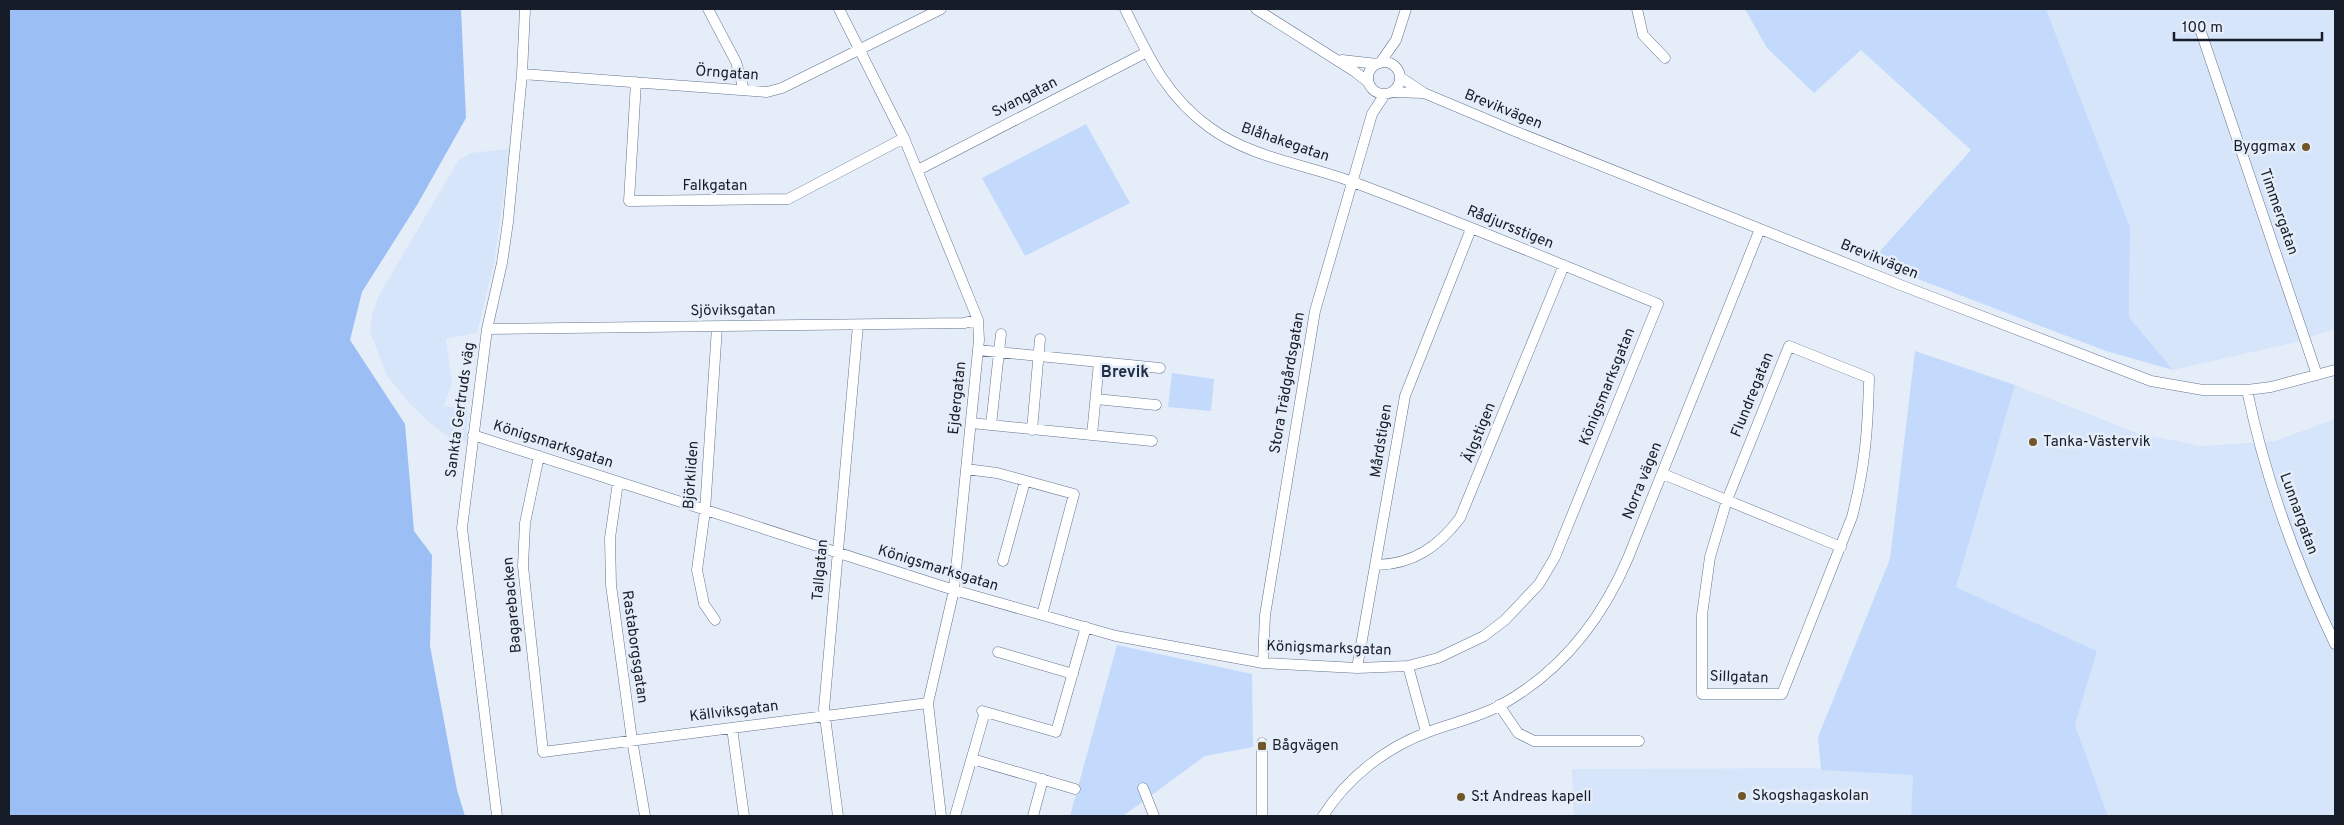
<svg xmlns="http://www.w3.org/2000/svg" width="2344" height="825" viewBox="0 0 2344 825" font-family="Overpass,sans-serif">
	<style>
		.built { fill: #d7e5fb }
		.green { fill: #c3dafd }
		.water { fill: #9bbef5 }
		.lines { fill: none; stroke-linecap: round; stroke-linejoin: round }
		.minor-casing { stroke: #64748f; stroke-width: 11 }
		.minor { stroke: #fff; stroke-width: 10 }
		.poi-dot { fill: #705628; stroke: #e5edf9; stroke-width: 2 }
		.labels { text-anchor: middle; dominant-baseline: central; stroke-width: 5; stroke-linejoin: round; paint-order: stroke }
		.street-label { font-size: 15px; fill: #171d28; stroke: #e5edf9 }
		.poi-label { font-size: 15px; fill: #171d28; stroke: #e5edf9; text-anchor: start }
		.neighbourhood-label { font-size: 16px; font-weight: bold; fill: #212f46; stroke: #e5edf9 }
	</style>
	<rect width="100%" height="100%" fill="#e5edf9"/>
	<path class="built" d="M2046,9h289v320l-43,14 -119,27 -44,-53 1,-90z
		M510,149l-16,114 -17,70 -31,6 6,43 -8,24 24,4 -2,32 -16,-4 -21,-16 -19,-18 -23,-28 -17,-44 2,-17 6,-18 80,-136 12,-8z
		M2015,385l122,48 65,13 73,-5 60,-22v397h-227l-33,-91 22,-74 -141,-64z
		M1810,768l103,7 -2,41h-337l-2,-47z"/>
	<path class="green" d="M1745,9h301l84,218 -1,90 44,53 -67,-19 -235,-90 100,-111 -110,-100 -47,43 -47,-45z
		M1086,124l44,79 -105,53 -43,-78z
		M1915,351l100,34 -59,202 141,64 -22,74 33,91h-197l2,-41 -92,-5 -3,-33 72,-178z
		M1172,373l42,6 -3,32 -43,-4z
		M1117,645l135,29 1,73 -48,9 -82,60h-53z"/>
	<path class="water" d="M9,9h452l5,109 -49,87 -55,87 -12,48 55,84 9,107 18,24 -2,91 27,144 8,26h-456z"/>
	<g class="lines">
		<g class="minor-casing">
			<path id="minor" d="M708,9l28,53 8,28
				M839,9l65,129 74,182 1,20 -25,250 -26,113 13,113
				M1256,9l98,62 14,11
				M1637,9l6,26 22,23
				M2200,29l117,346
				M1342,60l35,4
				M1368 78a16 16 0 1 1 32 0a16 16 0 1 1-32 0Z
				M1380,63l16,-23 10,-31
				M522,74l245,18 15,-4 159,-79
				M1400,77l24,16 88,37 391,156 248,95 52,9h44l24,-3 64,-17
				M636,82l-7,119 159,-2 116,-61
				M1393,92l30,1
				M918,170l229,-118
				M487,329l477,-6 14,-3
				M1789,346l80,32c-1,51 -4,90 -17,139l-70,177h-80v-79l8,-58 17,-57z
				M978,350l182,18
				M2247,390c18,88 49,173 88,254
				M1096,399l60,6
				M971,423l181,18
				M991,425l10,-91
				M1032,430l8,-91
				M473,435l481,155 162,46 147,27 94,5 51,-2 30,-8 46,-22 21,-16 34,-36 16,-27 103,-253c-102,-42 -203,-84 -305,-122 -48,-18 -102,-24 -144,-55 -44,-32 -61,-72 -84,-118
				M1092,435l7,-73
				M539,456l-14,67 -2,43 20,186 385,-49
				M966,469l31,4 77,21 -32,121
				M1663,474l178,73
				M618,482l-8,56 1,47 21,155 13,76
				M1003,561l22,-80
				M1377,565c36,-1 61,-18 83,-47l104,-253
				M715,620l-11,-16 -7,-34 8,-59 12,-184
				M998,652l75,22
				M1263,663l2,-48 50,-304 57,-197 13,-20
				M1408,666l18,66
				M1357,668l48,-272 66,-167
				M1499,705l19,28 16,8h105
				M982,711l74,21 30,-105
				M732,728l12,88
				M972,759l103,30
				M1143,788l11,28
				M497,816l-35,-288 25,-199 15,-66 6,-41 14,-148 3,-65
				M838,816l-14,-107 34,-384
				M955,816l30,-104
				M1033,816l10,-37
				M1262,816v-73
				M1323,816c24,-38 62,-68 105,-84 24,-9 48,-14 71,-26 61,-33 102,-85 129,-148l132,-329"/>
		</g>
		<use href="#minor" class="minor"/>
	</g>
	<g class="poi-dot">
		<circle cx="2306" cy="147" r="5"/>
		<circle cx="2033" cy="442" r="5"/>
		<rect x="1257" y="741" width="10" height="10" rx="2.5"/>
		<circle cx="1742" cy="796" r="5"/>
		<circle cx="1461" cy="797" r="5"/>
	</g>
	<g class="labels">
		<g class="street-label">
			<text transform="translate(727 74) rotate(4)">Örngatan</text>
			<text transform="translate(1025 98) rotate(-27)">Svangatan</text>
			<text transform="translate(1503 110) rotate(22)">Brevikvägen</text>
			<text transform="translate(1285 143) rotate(19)">Blåhakegatan</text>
			<text x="715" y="186">Falkgatan</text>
			<text transform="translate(2278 212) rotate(71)">Timmergatan</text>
			<text transform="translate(1510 228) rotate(22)">Rådjursstigen</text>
			<text transform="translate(1879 260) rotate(22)">Brevikvägen</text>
			<text transform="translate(733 311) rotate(-1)">Sjöviksgatan</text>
			<text transform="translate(1288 383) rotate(-80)">Stora Trädgårdsgatan</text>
			<text transform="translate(1608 387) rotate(-68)">Königsmarksgatan</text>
			<text transform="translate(1753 395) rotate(-68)">Flundregatan</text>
			<text transform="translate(958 398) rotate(-84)">Ejdergatan</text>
			<text transform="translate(461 410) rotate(-82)">Sankta Gertruds väg</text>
			<text transform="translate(1480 433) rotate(-68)">Älgstigen</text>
			<text transform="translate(1382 441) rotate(-81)">Mårdstigen</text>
			<text transform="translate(553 445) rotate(18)">Königsmarksgatan</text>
			<text transform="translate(692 475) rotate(-86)">Björkliden</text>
			<text transform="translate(1643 481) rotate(-68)">Norra vägen</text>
			<text transform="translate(2298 514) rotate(70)">Lunnargatan</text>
			<text transform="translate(938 569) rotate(17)">Königsmarksgatan</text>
			<text transform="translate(821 570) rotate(-85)">Tallgatan</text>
			<text transform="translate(513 605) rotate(-95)">Bagarebacken</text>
			<text transform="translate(634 647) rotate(82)">Rastaborgsgatan</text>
			<text transform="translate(1329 649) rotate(2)">Königsmarksgatan</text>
			<text transform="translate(1739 678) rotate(2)">Sillgatan</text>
			<text transform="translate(734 712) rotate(-7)">Källviksgatan</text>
		</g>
		<g class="poi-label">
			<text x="2296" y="147" text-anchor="end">Byggmax</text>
			<text x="2043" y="442">Tanka-Västervik</text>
			<text x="1272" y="746">Bågvägen</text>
			<text x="1752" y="796">Skogshagaskolan</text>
			<text x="1471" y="797">S:t Andreas kapell</text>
		</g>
		<g class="neighbourhood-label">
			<text x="1125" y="373">Brevik</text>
		</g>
	</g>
	<rect width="2344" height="825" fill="none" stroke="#171d28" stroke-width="20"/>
	<path d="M2174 32v8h148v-8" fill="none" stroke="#171d28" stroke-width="2.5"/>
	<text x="2182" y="32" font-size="15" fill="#171d28" stroke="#e5edf9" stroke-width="4" paint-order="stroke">100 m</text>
</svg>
